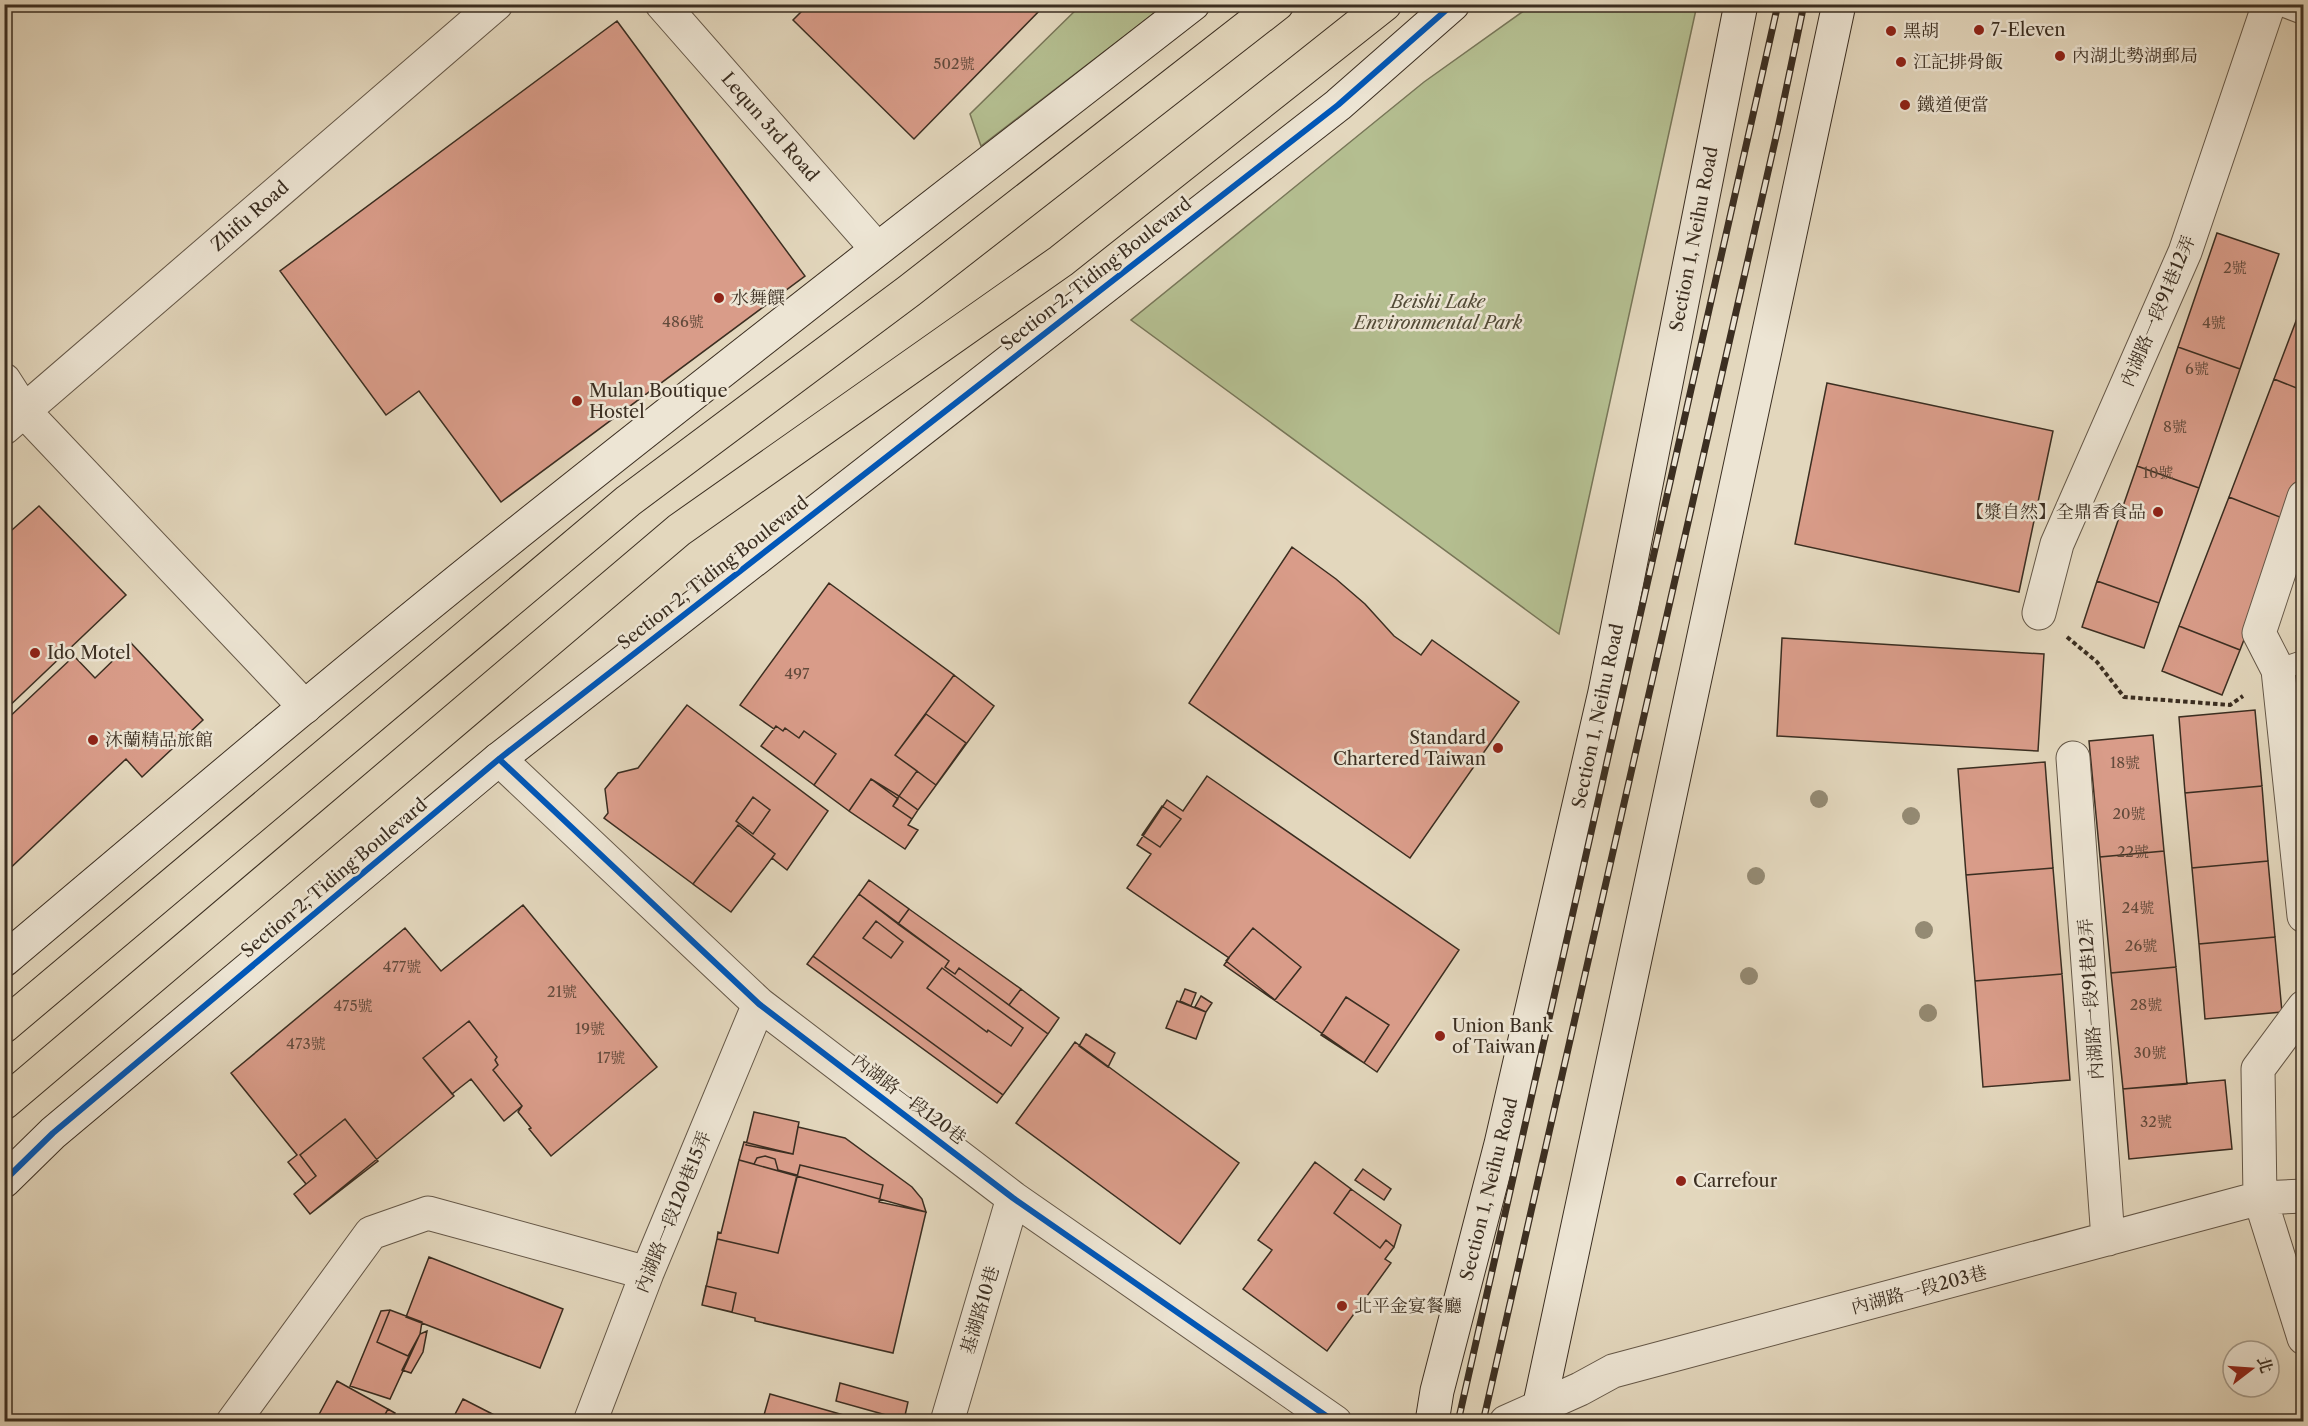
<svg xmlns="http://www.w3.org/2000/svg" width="2308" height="1426" viewBox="0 0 2308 1426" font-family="'Libre Caslon Text','Noto Serif TC',serif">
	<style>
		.green { fill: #b4be90; stroke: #787658; stroke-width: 1.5 }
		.building { fill: #d99c89; stroke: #3b2e21; stroke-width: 1.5 }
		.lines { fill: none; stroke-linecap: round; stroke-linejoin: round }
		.lane-casing { stroke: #655848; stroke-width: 23 }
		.street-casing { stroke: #655848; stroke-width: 35 }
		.secondary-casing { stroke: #3b2e21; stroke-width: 35 }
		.highway-casing { stroke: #3b2e21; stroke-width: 35 }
		.path { stroke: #3b2e21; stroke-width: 4; stroke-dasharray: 4.5 3; stroke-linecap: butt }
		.lane { stroke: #ede5d4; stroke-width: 21 }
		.street { stroke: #ede5d4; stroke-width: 33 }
		.secondary { stroke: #ede5d4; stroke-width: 33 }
		.highway { stroke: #e3d7bd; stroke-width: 33 }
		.rail-casing { stroke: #3b2e21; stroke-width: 7 }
		.rail { stroke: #ede5d4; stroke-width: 4.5; stroke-dasharray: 14; stroke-linecap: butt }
		.cycleway-casing { stroke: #ede5d4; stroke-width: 10 }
		.cycleway { stroke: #0057b8; stroke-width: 6 }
		.tree { fill: #948a73 }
		.poi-dot { fill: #8f2418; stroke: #ede5d4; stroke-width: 2 }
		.labels { text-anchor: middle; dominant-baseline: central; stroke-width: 5; stroke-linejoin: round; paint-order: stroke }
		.number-label { font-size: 15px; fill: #624a3b }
		.poi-label { font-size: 18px; fill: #3b2e21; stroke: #ede5d4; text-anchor: start }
		.street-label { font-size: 18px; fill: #3b2e21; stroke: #ede5d4 }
		.park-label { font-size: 18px; font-style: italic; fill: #534b37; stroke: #ede5d4 }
	</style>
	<rect width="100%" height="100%" fill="#e3d7bd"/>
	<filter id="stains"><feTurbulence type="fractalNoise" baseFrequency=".00333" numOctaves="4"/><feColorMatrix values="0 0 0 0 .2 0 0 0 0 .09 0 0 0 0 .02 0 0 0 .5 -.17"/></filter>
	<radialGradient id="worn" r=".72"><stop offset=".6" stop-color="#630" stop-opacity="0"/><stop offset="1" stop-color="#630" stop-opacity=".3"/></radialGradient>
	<path class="green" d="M1082,4l83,1 -184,141 -11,-32z
		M1532,5h165l-138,629 -428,-314 293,-238z"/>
	<path class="building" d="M809,4h237l-132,135 -121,-119z
		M617,21l188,255 -304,226 -82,-111 -33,24 -106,-144z
		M2217,233l62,21 -39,115 -62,-22z
		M2304,300v91l-30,-12z
		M2178,347l62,22 -41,119 -62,-22z
		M2274,379l30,12v94l-14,36 -61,-24z
		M1827,383l226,48 -34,161 -224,-48z
		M2137,466l62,22 -40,115 -62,-22z
		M2229,497l61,24 -50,129 -61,-24z
		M39,506l87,89 -122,116v-174z
		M1292,547l44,32 29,25 29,32 27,19 11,-15 87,62 -109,156 -221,-155z
		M2097,581l62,22 -15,45 -62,-21z
		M829,583l125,92 -59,80 22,16 -18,25 19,14 -6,9 -19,-13 5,-7 -27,-20 -22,32 -35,-26 22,-31 -32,-23 -5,7 -14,-10 -2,3 -7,-5 -2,3 -34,-24z
		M2179,626l61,24 -18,45 -60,-24z
		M1782,638l262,16 -6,97 -261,-15z
		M131,643l72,77 -61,57 -16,-18 -122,115v-152l70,-66 21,22z
		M954,675l40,31 -76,104 -19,-14 18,-25 -22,-16z
		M687,705l141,106 -41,59 -15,-12 3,-4 -37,-29 -45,59 -89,-66 4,-5 -3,-24 13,-16 20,-5z
		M2255,710l7,76 -77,7 -6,-76z
		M926,714l40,29 -30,42 -41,-30z
		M776,726l7,5 2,-3 14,10 5,-7 32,23 -22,31 -53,-39z
		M2153,735l11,116 -64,6 -11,-116z
		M2045,762l8,106 -87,7 -8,-106z
		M1207,776l252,174 -82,122 -153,-107 5,-7 -102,-70 24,-34 -14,-9 30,-45 16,11z
		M871,779l28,17 -6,10 19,13 -4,6 10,5 -13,19 -56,-38z
		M2262,786l6,75 -76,7 -7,-75z
		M753,797l17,13 -17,24 -17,-13z
		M1162,806l19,13 -21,28 -18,-12z
		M738,825l37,29 -44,58 -38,-28z
		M2164,851l12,116 -65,6 -11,-116z
		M2268,861l7,76 -76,7 -7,-76z
		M2053,868l9,106 -87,7 -9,-106z
		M869,880l40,29 -11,15 -39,-30z
		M859,894l90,67 -4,6 10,7 4,-6 89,66 -45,61 -190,-139z
		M523,905l134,162 -106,89 -22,-27 2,-1 -13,-16 4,-6 -29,-36 5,-5 -3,-5 2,-3 -28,-36 -46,37 31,38 -144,118 -16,-20 12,-10 -18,-22 9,-7 -66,-82 174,-145 36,43z
		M909,909l112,80 -12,16 -50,-37 -4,6 -10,-7 4,-6 -51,-37z
		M876,921l27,21 -12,16 -28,-20z
		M1253,928l48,39 -26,33 -49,-39z
		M2275,937l7,75 -77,7 -6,-75z
		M813,956l190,139 -6,8 -190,-139z
		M2176,967l11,117 -64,5 -12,-116z
		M942,968l81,60 -12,18 -23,-16 -1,2 -60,-44z
		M2062,974l8,106 -87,7 -8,-106z
		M1021,989l38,29 -11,16 -39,-29z
		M1185,989l11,4 -5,13 -11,-5z
		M1201,996l11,7 -6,9 -11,-5z
		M1346,997l43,28 -25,38 -43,-28z
		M1177,1001l29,11 -10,27 -30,-11z
		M469,1021l28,36 -2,3 3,5 -5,5 29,36 -18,15 -33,-42 -19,15 -29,-36z
		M1086,1034l29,19 -7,14 -29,-21z
		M1075,1042l164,121 -59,81 -164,-121z
		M2225,1080l7,69 -103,10 -6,-70z
		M754,1112l45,10 -6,32 -47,-9z
		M345,1119l33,42 -68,53 -16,-20 22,-18 -16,-21z
		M798,1127l47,11 67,49 10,12 4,13 -187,-52 5,-18 49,12z
		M765,1156l10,3 3,11 19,5 -19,78 -61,-14 1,-7 3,1 18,-73 15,4 3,-6z
		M1315,1162l36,27 -17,24 46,35 6,-8 8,7 -9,12 6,4 -64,88 -84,-62 29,-39 -14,-10z
		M800,1165l83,20 -4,17 47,10 -33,141 -138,-32v-3l-53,-13 15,-66 61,14z
		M1363,1169l28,20 -7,11 -29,-20z
		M1351,1189l50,36 -7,22 -8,-7 -6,8 -46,-35z
		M429,1257l134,52 -23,59 -134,-51z
		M706,1286l30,7 -4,19 -30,-7z
		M390,1310l32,12 -2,12 -12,22 -31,-14z
		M390,1310l32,12 -2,12 -30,65 -40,-13 31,-75z
		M427,1331l-4,21 -12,21 -9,-3 18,-36z
		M337,1381l51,28 -7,13h-66z
		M337,1381l58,32 -5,9h-75z
		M840,1383l68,19 -4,18 -68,-19z
		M770,1394l98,28h-106z
		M463,1399l45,23h-57z
		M388,1409l7,4 -5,9h-9z"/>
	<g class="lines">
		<g class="lane-casing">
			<path id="lane" d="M2278,4l26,10
				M2278,670l26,-9"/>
		</g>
		<g class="street-casing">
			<path id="street" d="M662,4l215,245
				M4,380l20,31 281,296
				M4,428l492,-424
				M2304,497l-45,136 19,37 26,246
				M2039,613l18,-69 128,-292 84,-248
				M2073,758l35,481
				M499,759l260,245 254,194 322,224
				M2304,1007l-46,62 2,129 44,140
				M233,1422l138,-189 57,-20 219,60
				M590,1422l57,-149 112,-269
				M947,1422l66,-224
				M1506,1422l74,-33 33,-18 647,-173 44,-2"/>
		</g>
		<g class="secondary-casing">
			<path id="secondary" d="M4,960c166,-140 331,-281 501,-417 227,-182 458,-360 688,-539
				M4,1181l49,-48 446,-374 839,-654 115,-101
				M1432,1422l5,-31 64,-247 104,-452 136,-688
				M1536,1422l303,-1418"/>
		</g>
		<g class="highway-casing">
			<path id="highway" d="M4,1026l624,-525 281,-210 368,-287
				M4,1103l675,-573 382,-269 324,-257"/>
		</g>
		<path class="path" d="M2067,637l30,25 27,35 106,8 13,-9"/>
		<use href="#lane" class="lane"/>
		<use href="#street" class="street"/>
		<use href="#secondary" class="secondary"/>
		<use href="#highway" class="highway"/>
		<g class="rail-casing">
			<path id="rail" d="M1458,1422l320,-1418
				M1483,1422l295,-1294 26,-124"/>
		</g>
		<use href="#rail" class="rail"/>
		<g class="cycleway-casing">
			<path id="cycleway" d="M499,759l260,245 254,194 322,224
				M4,1181l49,-48 446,-374 839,-654 115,-101"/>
		</g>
		<use href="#cycleway" class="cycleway"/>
	</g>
	<g class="tree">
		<circle cx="1819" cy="799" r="9"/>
		<circle cx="1911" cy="816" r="9"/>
		<circle cx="1756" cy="876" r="9"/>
		<circle cx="1924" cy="930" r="9"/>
		<circle cx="1749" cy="976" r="9"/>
		<circle cx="1928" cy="1013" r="9"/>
	</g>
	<g class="poi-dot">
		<circle cx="1979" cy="30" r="6"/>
		<circle cx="1891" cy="31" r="6"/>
		<circle cx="2060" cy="56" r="6"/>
		<circle cx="1901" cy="62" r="6"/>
		<circle cx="1905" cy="105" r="6"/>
		<circle cx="719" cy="298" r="6"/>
		<circle cx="577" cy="401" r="6"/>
		<circle cx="2158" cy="512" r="6"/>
		<circle cx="35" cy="653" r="6"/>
		<circle cx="93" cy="740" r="6"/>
		<circle cx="1498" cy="748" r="6"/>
		<circle cx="1440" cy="1036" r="6"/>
		<circle cx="1681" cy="1181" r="6"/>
		<circle cx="1342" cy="1306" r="6"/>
	</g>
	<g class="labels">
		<g class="number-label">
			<text x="954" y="63">502號</text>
			<text x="2235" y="267">2號</text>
			<text x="683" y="321">486號</text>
			<text x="2214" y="322">4號</text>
			<text x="2197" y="368">6號</text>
			<text x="2175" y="426">8號</text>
			<text x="2158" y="472">10號</text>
			<text x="797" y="673">497</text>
			<text x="2125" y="762">18號</text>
			<text x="2129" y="813">20號</text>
			<text x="2133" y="851">22號</text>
			<text x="2138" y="907">24號</text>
			<text x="2141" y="945">26號</text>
			<text x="402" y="966">477號</text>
			<text x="562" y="991">21號</text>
			<text x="2146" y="1004">28號</text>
			<text x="353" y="1005">475號</text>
			<text x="590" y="1028">19號</text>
			<text x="306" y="1043">473號</text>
			<text x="2150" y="1052">30號</text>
			<text x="611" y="1057">17號</text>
			<text x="2156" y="1121">32號</text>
		</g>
		<g class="poi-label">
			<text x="1991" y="30">7-Eleven</text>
			<text x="1903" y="31">黑胡</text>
			<text x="2072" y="56">內湖北勢湖郵局</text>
			<text x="1913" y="62">江記排骨飯</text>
			<text x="1917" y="105">鐵道便當</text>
			<text x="731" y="298">水舞饌</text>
			<text x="589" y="391">Mulan Boutique<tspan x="589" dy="21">Hostel</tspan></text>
			<text x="2146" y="512" text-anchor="end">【漿自然】全鼎香食品</text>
			<text x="47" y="653">Ido Motel</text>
			<text x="1486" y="738" text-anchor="end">Standard<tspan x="1486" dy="21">Chartered Taiwan</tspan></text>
			<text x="105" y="740">沐蘭精品旅館</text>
			<text x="1452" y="1026">Union Bank<tspan x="1452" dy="21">of Taiwan</tspan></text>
			<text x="1693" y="1181">Carrefour</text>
			<text x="1354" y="1306">北平金宴餐廳</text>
		</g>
		<g class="street-label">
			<text transform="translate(770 127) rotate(49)">Lequn 3rd Road</text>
			<text transform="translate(250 216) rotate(-41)">Zhifu Road</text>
			<text transform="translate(1694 239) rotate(-79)">Section 1, Neihu Road</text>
			<text transform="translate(1096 274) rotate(-38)">Section 2, Tiding Boulevard</text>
			<text transform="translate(2158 311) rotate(-67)">內湖路一段91巷12弄</text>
			<text transform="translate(713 573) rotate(-38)">Section 2, Tiding Boulevard</text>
			<text transform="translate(1598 716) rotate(-78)">Section 1, Neihu Road</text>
			<text transform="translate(334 878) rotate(-40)">Section 2, Tiding Boulevard</text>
			<text transform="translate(2091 999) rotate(-94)">內湖路一段91巷12弄</text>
			<text transform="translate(909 1099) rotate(37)">內湖路一段120巷</text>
			<text transform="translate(1489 1189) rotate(-76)">Section 1, Neihu Road</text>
			<text transform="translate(673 1212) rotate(-68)">內湖路一段120巷15弄</text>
			<text transform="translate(1919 1290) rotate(-15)">內湖路一段203巷</text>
			<text transform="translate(980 1310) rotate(-73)">基湖路10巷</text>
		</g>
		<g class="park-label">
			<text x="1438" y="302">Beishi Lake<tspan x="1438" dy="21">Environmental Park</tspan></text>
		</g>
	</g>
	<rect width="2308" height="1426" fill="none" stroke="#e3d7bd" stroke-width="24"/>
	<rect x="6" y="6" width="2296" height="1414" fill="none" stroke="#3b2e21" stroke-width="3"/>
	<rect x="12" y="12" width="2284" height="1402" fill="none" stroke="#3b2e21" stroke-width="1.5"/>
	<g transform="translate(2251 1369) rotate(73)"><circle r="28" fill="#ede5d4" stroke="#a69c8c" stroke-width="1.5"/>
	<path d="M0-4.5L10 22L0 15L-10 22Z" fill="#8f2418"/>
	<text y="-9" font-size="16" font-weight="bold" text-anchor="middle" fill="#3b2e21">北</text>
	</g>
	<rect width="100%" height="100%" filter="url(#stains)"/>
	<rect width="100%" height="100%" fill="url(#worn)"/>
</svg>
